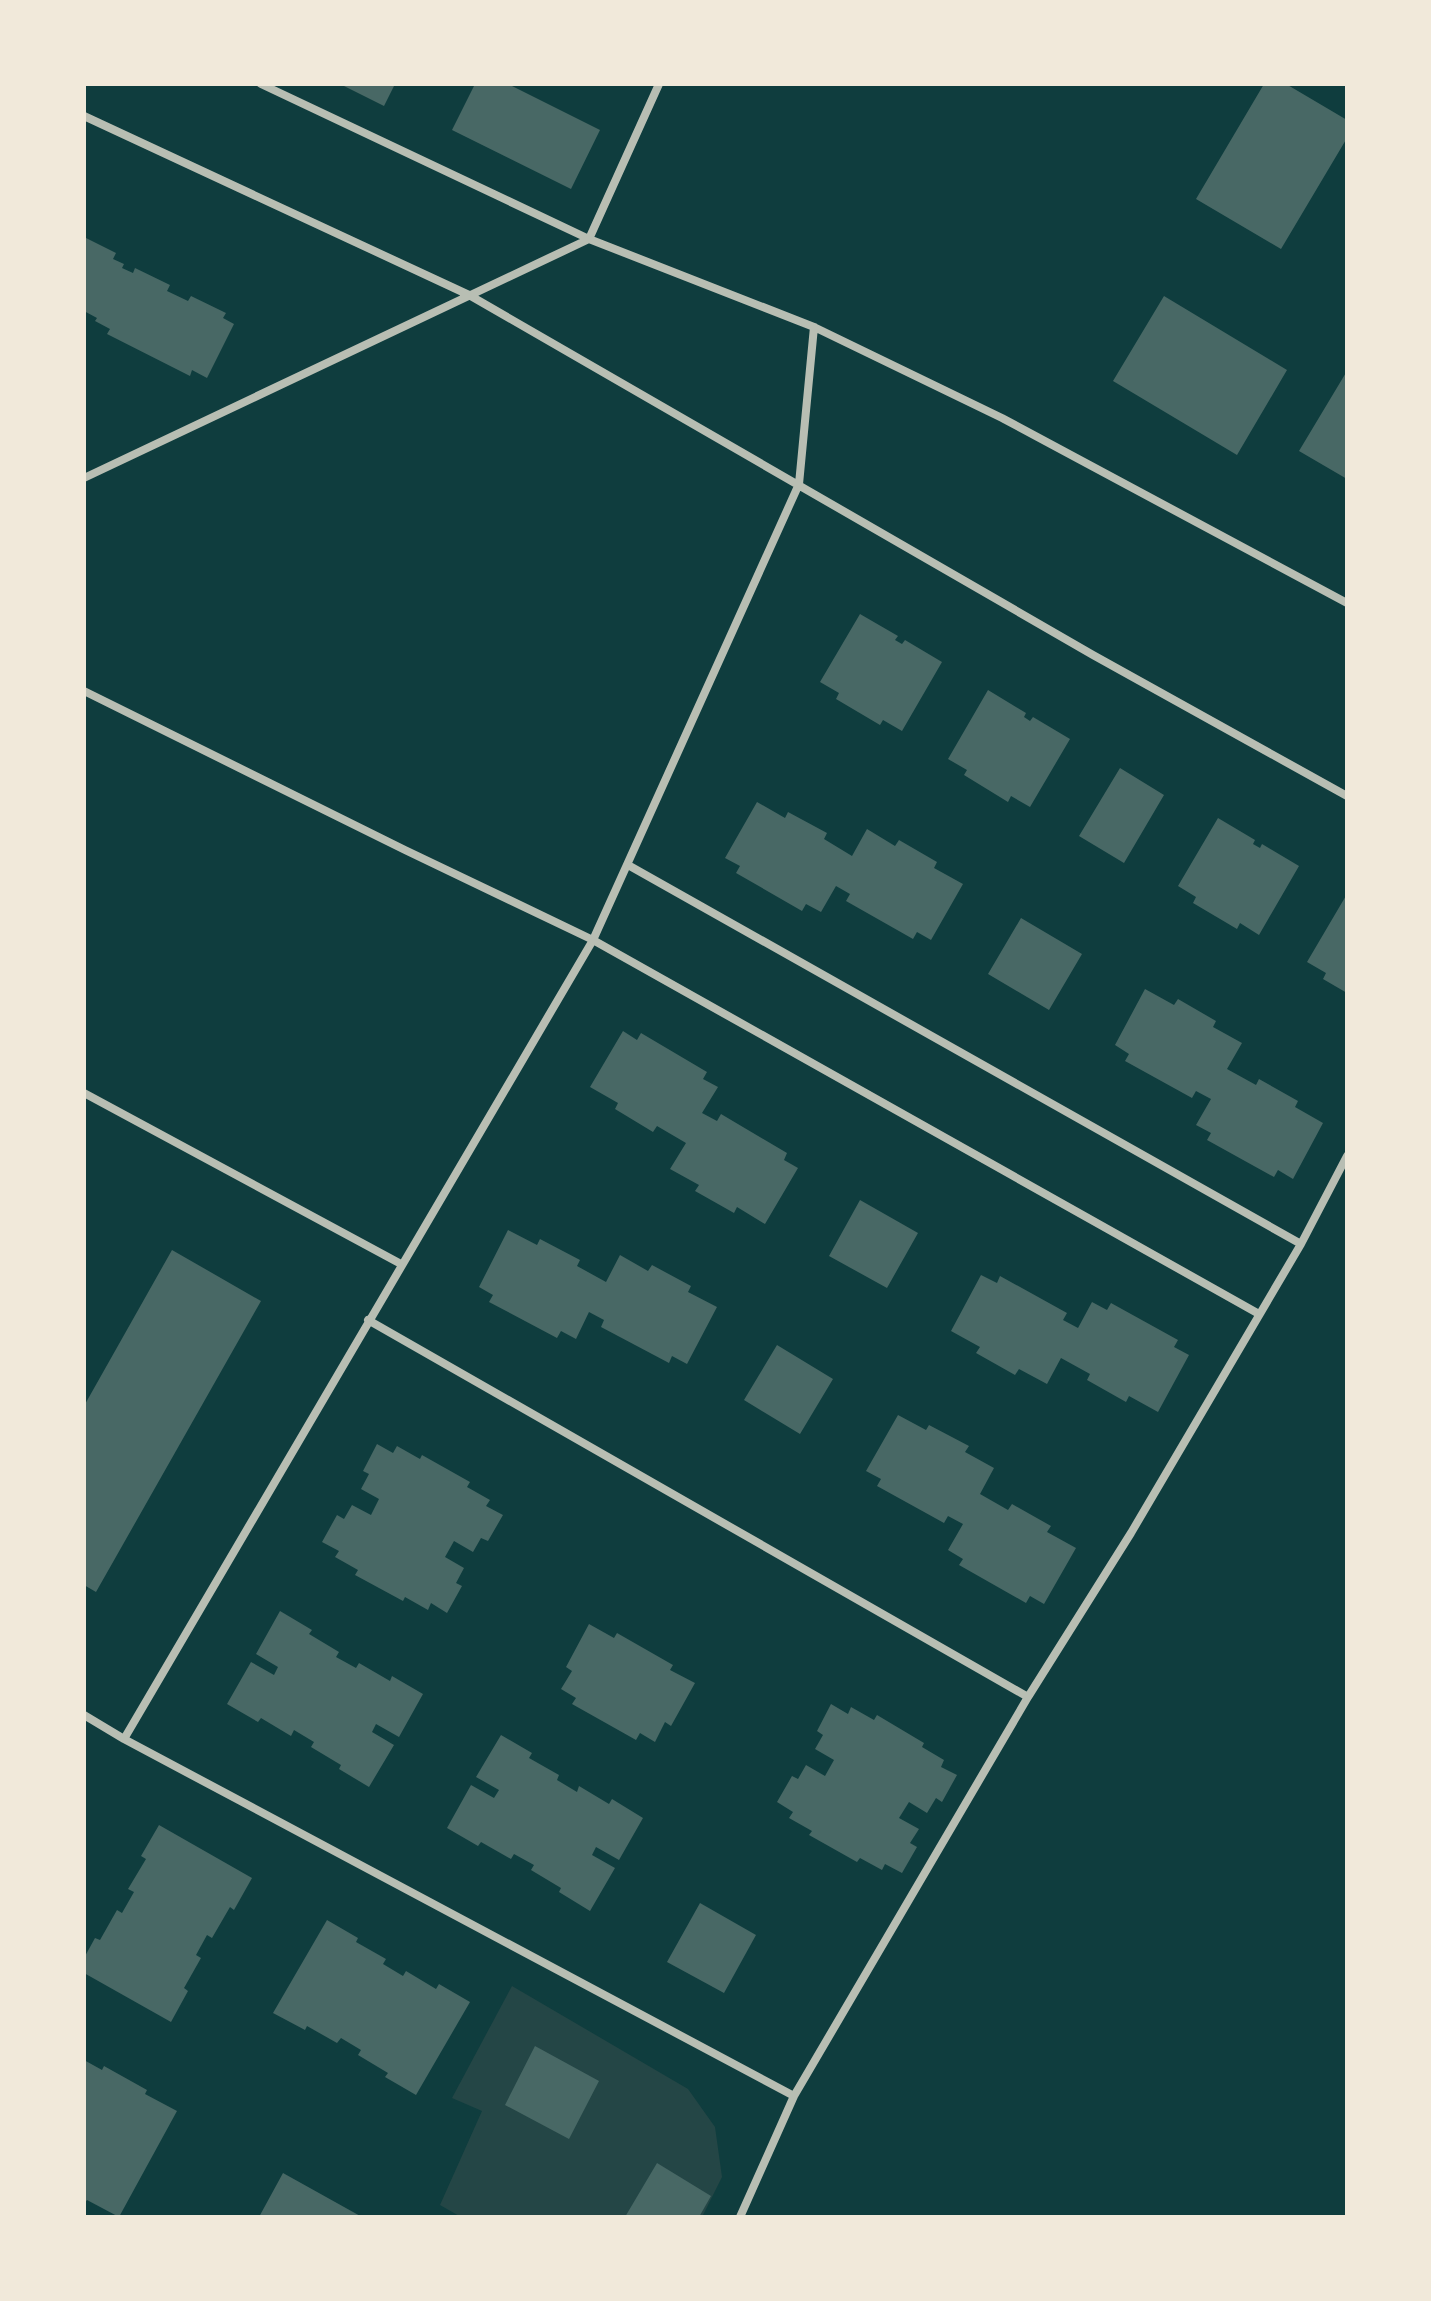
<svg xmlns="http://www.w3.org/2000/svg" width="1431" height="2301" viewBox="0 0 1431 2301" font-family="Ubuntu,sans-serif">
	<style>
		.green { fill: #244646 }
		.building { fill: #486865 }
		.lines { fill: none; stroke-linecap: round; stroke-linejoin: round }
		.minor { stroke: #b8beb3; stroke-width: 8 }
	</style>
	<rect width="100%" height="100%" fill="#0f3d3e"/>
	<path class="green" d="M512,1986l176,103 27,38 7,50 -20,40h-241l-21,-12 42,-94 -30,-13z"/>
	<path class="building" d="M340,84h55l-11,22z
		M475,84h33l92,46 -29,59 -119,-59z
		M1264,84h22l61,36v18l-66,111 -85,-50z
		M84,237l32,16 -3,6 11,5 -2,4 11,5 2,-5 35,17 -3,6 21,10 3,-5 35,17 -3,5 11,6 -27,54 -15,-8 -2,6 -83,-42 3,-5 -15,-8 2,-3 -13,-7z
		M1164,296l123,74 -50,85 -124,-74z
		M1347,371v108l-48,-28z
		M860,614l38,22 -3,4 7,4 3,-4 37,22 -40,69 -19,-11 -3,5 -44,-26 3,-6 -19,-11z
		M988,690l38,23 -2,4 6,4 3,-4 37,22 -40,68 -19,-11 -3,6 -44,-27 3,-5 -19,-11z
		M1120,768l44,27 -40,68 -45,-27z
		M757,802l28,16 3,-6 39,21 -3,6 28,17 15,-27 28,17 4,-6 38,22 -3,6 29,16 -32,56 -14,-8 -4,7 -67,-38 4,-7 -14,-8 -15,26 -15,-8 -4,7 -66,-38 4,-7 -15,-8z
		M1218,818l37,22 -2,4 7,4 2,-4 37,22 -40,69 -19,-12 -3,6 -44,-26 3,-6 -18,-11z
		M1347,894v99l-24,-14 3,-6 -19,-11z
		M1021,918l61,36 -33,56 -61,-36z
		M1145,989l29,16 4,-6 38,22 -3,6 29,16 -15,26 29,16 3,-6 39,22 -3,6 28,16 -30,56 -15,-9 -4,7 -67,-37 4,-7 -15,-8 15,-26 -15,-8 -4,7 -67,-37 4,-7 -14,-9z
		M623,1031l14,9 4,-7 66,39 -4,7 15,8 -16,26 15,8 4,-7 66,39 -3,7 14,8 -33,56 -28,-17 -3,6 -39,-22 4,-6 -29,-16 16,-26 -29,-17 -4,6 -38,-23 3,-6 -28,-16z
		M860,1200l58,33 -31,55 -58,-32z
		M508,1230l29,15 3,-6 40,21 -3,6 29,16 14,-27 28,16 4,-6 39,21 -3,6 29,15 -30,57 -15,-8 -3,7 -68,-36 3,-7 -15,-8 -13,27 -15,-8 -4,7 -68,-36 4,-7 -14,-8z
		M172,1250l89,51 -165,291 -12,-7v-179z
		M981,1275l16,8 3,-7 67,37 -4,7 15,8 14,-26 15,8 4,-7 67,37 -4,7 15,8 -31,57 -29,-16 -3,6 -39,-22 3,-6 -29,-16 -14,26 -28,-15 -4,6 -39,-22 4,-6 -29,-16z
		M777,1345l56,34 -33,55 -56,-34z
		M898,1415l28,15 3,-5 40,21 -4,6 29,16 -14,26 28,16 4,-6 39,22 -4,6 29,16 -32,56 -14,-8 -4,7 -67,-38 4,-6 -15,-9 15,-26 -15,-8 -4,7 -67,-37 4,-7 -15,-8z
		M377,1444l16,9 4,-7 23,13 2,-4 48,27 -3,5 23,13 -4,6 17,9 -15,26 -7,-3 -8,14 -19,-11 -9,16 19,11 -8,15 6,3 -15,27 -16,-10 -3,7 -23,-13 -2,4 -48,-26 3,-5 -23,-13 4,-6 -17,-9 15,-27 7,4 8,-14 19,10 8,-16 -18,-10 8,-15 -6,-3z
		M280,1611l32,19 -3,4 30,18 -3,5 20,11 3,-5 31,18 2,-5 31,18 -24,43 -23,-13 -4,8 22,13 -25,42 -30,-18 2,-4 -30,-18 3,-5 -20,-12 -3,6 -30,-18 -3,4 -31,-18 24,-42 23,13 4,-8 -22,-13z
		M589,1624l25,14 3,-5 56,32 -3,5 25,13 -24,43 -6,-4 -10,20 -15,-9 -4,7 -64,-36 4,-6 -15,-9 11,-18 -6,-4z
		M831,1704l17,10 3,-7 23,13 3,-5 47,28 -2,4 22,13 -3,7 16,8 -15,27 -6,-4 -9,15 -18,-11 -10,16 20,11 -9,14 7,4 -15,26 -17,-9 -3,6 -22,-12 -3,4 -48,-27 3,-4 -23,-13 4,-6 -16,-10 15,-26 6,3 8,-14 19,11 9,-16 -19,-11 8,-14 -6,-4z
		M501,1735l31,18 -3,5 30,17 -2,5 20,12 2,-6 30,18 3,-5 31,19 -24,42 -23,-13 -4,8 23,13 -25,43 -31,-19 2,-4 -30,-18 3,-5 -20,-11 -3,5 -30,-17 -3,4 -31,-18 24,-43 23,13 5,-8 -23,-13z
		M159,1825l93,53 -18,32 -4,-3 -18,31 -5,-3 -11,20 5,3 -17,30 4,3 -17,31 -87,-49v-15l11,-20 5,2 17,-30 5,3 12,-21 -6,-3 18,-30 -5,-3z
		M700,1903l56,32 -32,58 -57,-31z
		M327,1920l31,18 -2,4 30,17 -3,5 20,12 3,-5 30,18 3,-5 31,18 -54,93 -31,-18 3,-4 -30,-18 3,-5 -20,-12 -4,5 -30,-17 -2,4 -32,-17z
		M535,2046l64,35 -30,58 -64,-34z
		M84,2060l18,10 2,-4 43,24 -2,4 32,17 -58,106 -32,-17 -3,4z
		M657,2163l54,33 -12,21h-74z
		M283,2173l79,44h-103z"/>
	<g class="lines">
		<path class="minor" d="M261,84l328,155 225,88 188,91 345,185
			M84,116l385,179 624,360 254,141
			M84,478l505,-239 70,-155
			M84,691l321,159 188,90 666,374
			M628,865l673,379
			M84,1093l317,171
			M368,1320l660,377
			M84,1715l40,24 670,357
			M124,1739l469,-799 206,-456 15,-157
			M740,2217l54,-121 234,-399 103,-164 170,-289 46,-88"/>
	</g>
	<rect width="1431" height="2301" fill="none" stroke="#f1e9da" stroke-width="172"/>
</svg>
